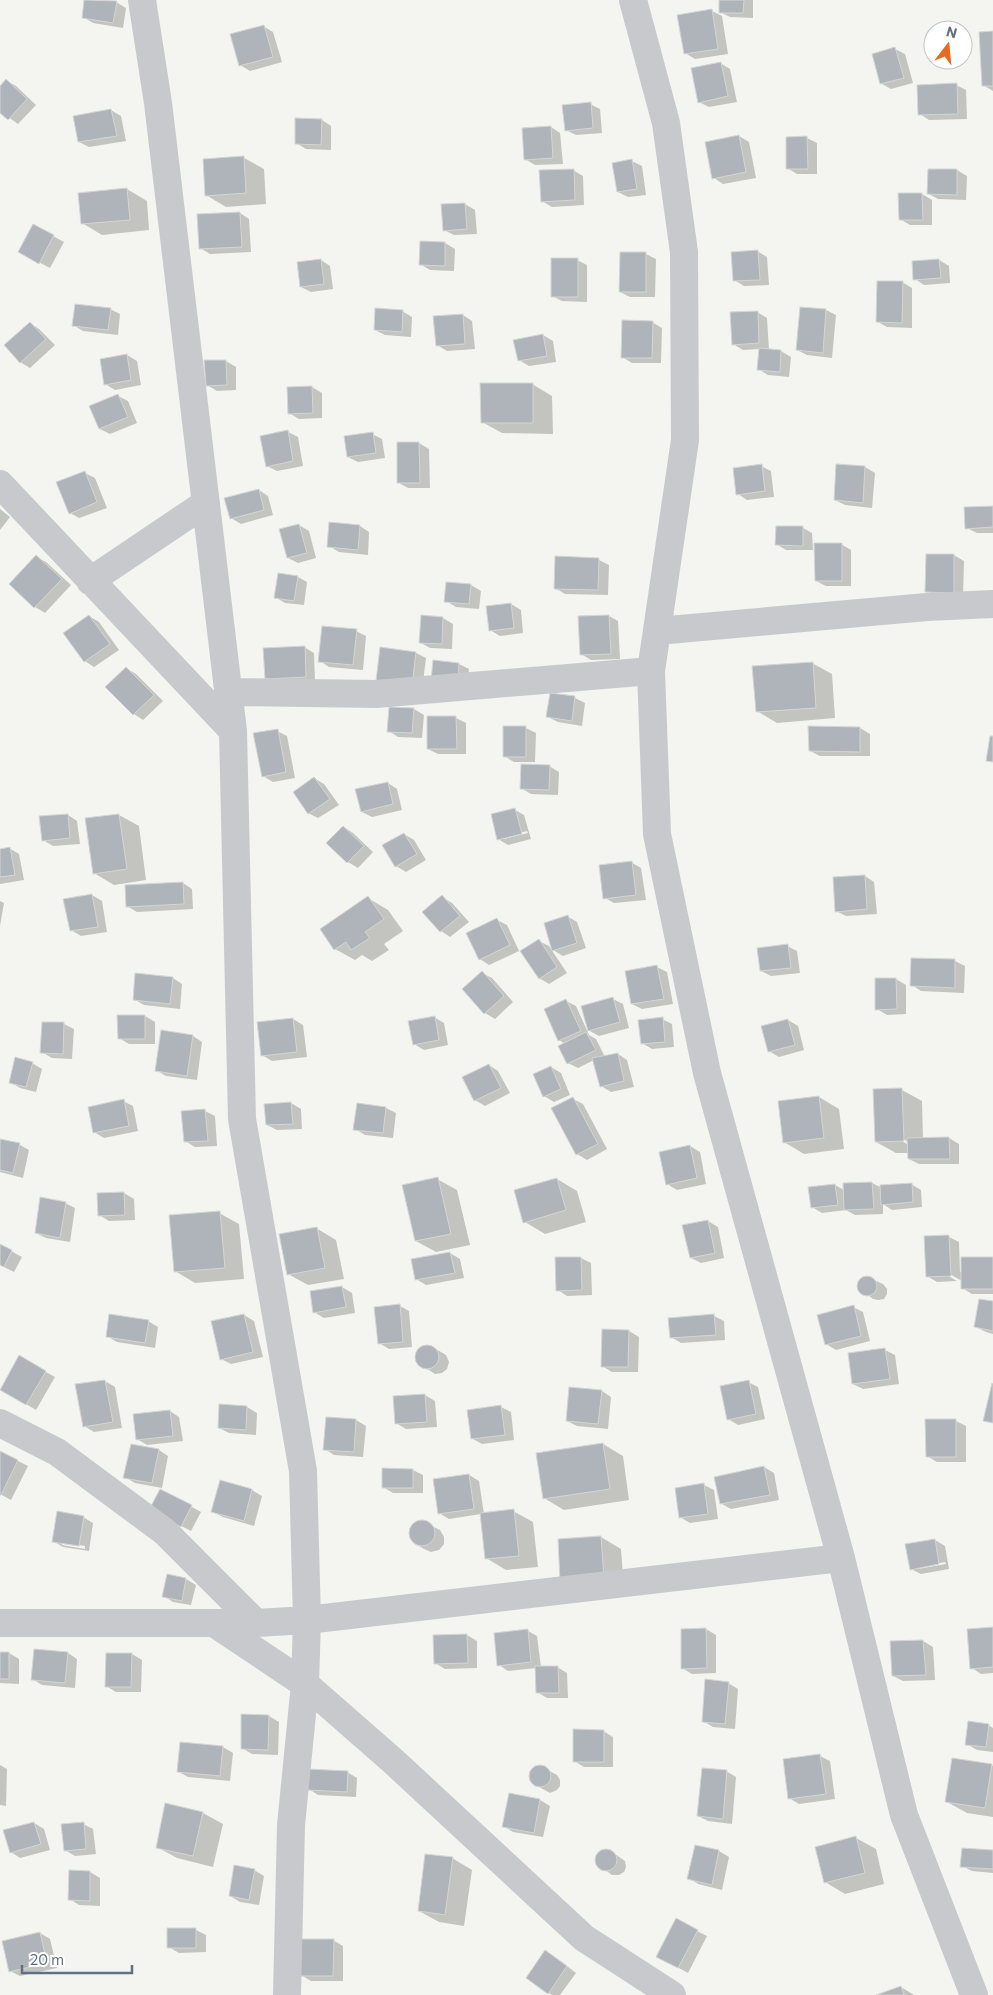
<svg xmlns="http://www.w3.org/2000/svg" width="993" height="1995" viewBox="0 0 993 1995" font-family="Commissioner,sans-serif">
	<style>
		.shadow { fill: #0003; fill-rule: evenodd }
		.building { fill: #afb4ba; stroke: #d5d6d3 }
		.lines { fill: none; stroke-linecap: round; stroke-linejoin: round }
		.minor { stroke: #c7c9cd; stroke-width: 28 }
	</style>
	<rect width="100%" height="100%" fill="#f4f5f0"/>
	<path class="shadow" d="M86,0l30,2 10,6 -3,20 -30,-5 -10,-6z
		M720,0h33v18l-23,-1 -10,-5z
		M712,11l10,5 6,38 -33,5 -10,-6z
		M263,26l10,6 9,30 -32,9 -10,-6z
		M993,33v58l-10,-6z
		M895,49l10,5 8,29 -22,6 -9,-5z
		M720,63l10,6 7,33 -28,5 -10,-5z
		M7,81l9,5 20,19 -18,19 -18,-13v-23z
		M956,85l10,5 1,29 -38,1 -9,-6z
		M590,104l10,5 2,24 -26,2 -10,-5z
		M111,110l10,6 5,25 -37,6 -10,-5z
		M322,120l9,6v24l-25,-1 -10,-6z
		M551,127l9,6 3,31 -28,1 -10,-6z
		M739,136l10,6 7,36 -33,6 -9,-6z
		M807,138l10,5v31h-20l-10,-6z
		M244,158l20,11 2,35 -40,3 -20,-12 -2,-35z
		M632,161l10,5 4,29 -18,2 -10,-5z
		M573,170l10,6 1,29 -32,2 -10,-6z
		M957,170l10,6 -1,24 -28,-1 -9,-5z
		M127,189l20,12 2,29 -47,5 -20,-12z
		M922,194l10,6v25h-22l-10,-6z
		M465,204l10,6 2,24 -23,1 -10,-5 -1,-25z
		M240,213l9,6 2,33 -41,2 -10,-6z
		M33,225l31,17 -14,26 -21,-11z
		M421,242l24,1 10,6 -1,22 -24,-1 -10,-6z
		M757,251l10,6 2,28 -25,1 -10,-6z
		M646,254l10,5 -1,38h-25l-10,-5z
		M321,260l9,6 3,23 -22,3 -10,-5z
		M577,260l10,5v37l-25,-1 -10,-5z
		M939,260l10,6 1,17 -26,2 -9,-6z
		M902,282l10,6v40l-25,-1 -9,-5z
		M110,309l10,5 -2,21 -35,-4 -10,-6z
		M826,310l10,5 -4,43 -25,-3 -10,-5z
		M402,311l10,6 -1,20 -26,-2 -10,-5z
		M757,312l10,6 2,32 12,1 10,6 -2,20 -21,-2 -10,-6 2,-20 -17,1 -10,-6z
		M463,315l9,6 3,28 -28,2 -10,-6z
		M652,322l10,6 -1,35h-29l-10,-6z
		M30,323l9,6 16,16 -25,23 -10,-6z
		M543,335l10,6 3,21 -27,4 -10,-6z
		M127,355l10,6 4,24 -26,5 -10,-6z
		M226,361l10,6v23l-19,1 -10,-6z
		M532,384l20,12 1,38 -51,-1 -20,-11z
		M312,387l10,6v25l-23,1 -10,-6z
		M118,396l10,5 9,22 -27,11 -10,-5z
		M288,432l10,5 5,29 -26,5 -10,-5z
		M372,434l10,5 3,19 -27,4 -10,-5z
		M419,443l10,6 1,39h-22l-9,-5z
		M761,466l10,5 3,26 -27,3 -9,-6z
		M865,467l10,6 -3,35 -27,-3 -10,-5z
		M85,473l10,5 12,30 -28,10 -9,-5z
		M259,490l9,6 5,19 -32,9 -10,-6z
		M993,507v26h-16l-10,-5z
		M0,509l10,8 -10,13z
		M299,525l10,6 7,27 -18,5 -10,-5z
		M360,526l9,6 -1,23 -29,-3 -10,-6z
		M803,528l9,5 1,17h-27l-10,-6z
		M841,544l10,6v36h-25l-10,-5z
		M927,555h27l10,6 -1,37 -26,-1 -10,-6z
		M36,557l10,5 25,23 -26,28 -10,-6z
		M556,558l43,2 10,5 -1,30 -43,-1 -10,-6z
		M298,577l9,5 -3,23 -19,-2 -10,-6z
		M447,584l24,1 10,6 -2,18 -23,-2 -10,-6z
		M511,604l10,6 2,23 -23,3 -10,-6z
		M89,616l10,6 20,28 -25,17 -9,-6z
		M609,616l9,5 2,38 -29,1 -10,-6z
		M443,618l10,6 -1,25 -22,-1 -9,-5z
		M356,631l10,5 -3,34 -34,-3 -9,-6z
		M304,647l10,6 1,29 -39,2 -10,-6z
		M381,648l35,5 10,5 -4,33z
		M434,661l25,3 10,5 -2,20z
		M812,663l20,11 3,44 -58,5 -20,-12z
		M126,668l10,6 27,27 -20,19 -9,-6z
		M551,694l24,4 10,5 -3,23 -24,-4 -10,-5z
		M390,708l24,1 10,6 -2,23 -24,-1 -9,-6z
		M456,718l10,5v31h-28l-10,-5z
		M504,727l22,1 10,5 -1,29h-21l-10,-6z
		M860,728l10,6v22h-50l-10,-5z
		M277,731l10,5 8,42 -22,4 -10,-6z
		M549,766l10,6 -1,23 -27,-1 -10,-6z
		M314,778l10,6 15,21 -21,13 -10,-5z
		M388,783l9,6 5,21 -30,7 -10,-5z
		M515,810l9,5 7,24 -23,6 -10,-6zM527,831l1,2 -24,6v-2z
		M68,815l9,6 3,23 -27,2 -10,-6z
		M119,815l20,11 7,54 -32,5 -20,-12z
		M344,827l9,6 20,19 -15,16 -10,-6z
		M404,834l10,6 12,20 -20,12 -10,-6z
		M9,848l10,6 5,26 -24,4v-34z
		M631,862l10,6 5,32 -32,3 -9,-5z
		M865,876l9,6 3,32 -31,2 -10,-5z
		M183,883l9,6 1,20 -56,3 -10,-6z
		M92,895l10,6 5,31 -26,4 -10,-6z
		M442,897l10,6 17,19 -19,15 -9,-6z
		M368,898l20,12 15,21 -19,13 5,6 -17,11 -10,-6 -7,5 -20,-11z
		M0,901l4,2 -4,23z
		M567,916l10,6 9,26 -23,8 -10,-6z
		M497,920l10,5 12,26 -30,14 -9,-6z
		M539,941l10,5 18,27 -18,11 -10,-6z
		M787,946l10,5 3,22 -29,3 -10,-5z
		M955,961l10,5 -1,27 -43,-2 -9,-6z
		M657,967l10,5 6,32 -31,5 -10,-5z
		M482,973l10,5 21,24 -18,17 -10,-6 -21,-24z
		M173,978l9,6 -2,25 -36,-4 -10,-6z
		M896,979l10,6v29l-19,1 -10,-6z
		M613,999l10,5 6,24 -30,8 -11,-6z
		M566,1001l10,5 13,29 7,4 9,18 13,-3 9,6 7,27 -23,5 -10,-6 -7,-26 -16,8 -10,-5 -3,-19 -6,-4z
		M145,1016l10,6v22h-26l-10,-6z
		M434,1017l10,6 4,22 -24,5 -10,-6z
		M293,1019l10,6 4,32 -35,4 -10,-6z
		M662,1019l10,5 2,23 -22,2 -10,-6z
		M788,1020l10,6 6,24 -25,7 -10,-6z
		M64,1024l10,5 -2,30 -20,-1 -10,-6z
		M193,1036l9,6 -5,38 -31,-4 -10,-6z
		M32,1063l10,6 -6,23 -16,-4 -10,-6z
		M489,1065l9,6 12,22 -25,13 -10,-6z
		M551,1067l10,6 9,22 -16,7 -10,-6z
		M902,1090l20,11 1,38 26,-1 10,6v20h-40l-10,-5v-6h-13l-20,-11zM899,1137l10,5v3l-11,-6z
		M819,1097l20,12 5,40 -40,5 -20,-12z
		M573,1099l10,5 24,45 -20,11 -10,-6z
		M123,1101l10,5 5,25 -34,7 -10,-6z
		M291,1103l10,6 1,20 -25,1 -10,-5z
		M386,1108l10,5 -3,25 -28,-3 -10,-6z
		M205,1111l10,5 2,30 -22,1 -10,-6z
		M0,1140l20,5 9,5 -6,28 -23,-6z
		M690,1146l10,6 6,32 -29,6 -10,-6z
		M437,1179l20,11 13,55 -34,7 -20,-11z
		M557,1179l20,12 9,31 -41,12 -20,-12z
		M872,1183l10,5 29,-4 10,6 1,17 -30,3 -9,-6v10l-28,1 -9,-5 -24,3 -10,-6 -2,-19 25,-3 9,5z
		M124,1193l10,6 1,21 -26,1 -10,-6v-21z
		M65,1203l10,5 -5,34 -24,-4 -10,-5z
		M219,1213l20,11 5,55 -49,4 -20,-12z
		M708,1221l10,6 6,31 -23,5 -10,-5z
		M316,1228l20,12 8,39 -36,6 -20,-11z
		M949,1237l10,5 1,30 33,-14v36h-21l-10,-6v-7l-16,-9 -1,2 12,7 -20,1 -10,-6z
		M0,1245l22,12 -8,15 -14,-7z
		M450,1253l10,6 4,19 -38,7 -10,-6 -4,-19z
		M581,1258l10,5 1,32 -25,1 -9,-6z
		M867,1277l16,7 4,5v5l-3,5 -6,1 -5,-1 -14,-11v-5l3,-4z
		M342,1287l10,6 3,20 -31,5 -10,-6z
		M993,1303v31l-7,-2 -10,-5z
		M400,1306l9,5 3,36 -23,2 -10,-6z
		M853,1307l10,5 7,29 -34,9 -10,-6z
		M244,1315l10,6 9,36 -32,7 -10,-5z
		M714,1316l10,5 1,19 -44,3 -10,-6z
		M148,1321l10,6 -3,21 -38,-6 -10,-6z
		M629,1331l10,6 -1,35h-26l-10,-6z
		M429,1345l17,10 3,7 -2,7 -5,4 -7,1 -6,-4 -11,-6 -3,-6 2,-7 5,-5z
		M885,1350l10,5 4,29 -36,5 -10,-5z
		M19,1357l36,20 -19,33 -35,-21z
		M105,1381l10,6 7,41 -28,4 -10,-6 -7,-41z
		M748,1382l10,5 7,32 -27,6 -10,-6z
		M602,1391l9,6 -3,32 -31,-3 -10,-5z
		M425,1395l10,6 2,26 -31,2 -10,-6z
		M220,1405l27,2 10,6 -1,22 -27,-2 -10,-5z
		M501,1407l10,5 3,28 -32,4 -9,-5z
		M170,1411l9,6 4,24 -36,4 -10,-6z
		M327,1418l29,2 10,6 -3,31 -29,-2 -9,-6z
		M956,1421l10,5v36h-29l-10,-6z
		M603,1444l20,12 6,44 -65,10 -20,-12z
		M159,1450l9,6 -6,32 -27,-5 -10,-6z
		M0,1452l28,14 -17,34 -11,-6z
		M764,1467l10,6 5,27 -48,9 -9,-5z
		M413,1470l10,5v18h-30l-10,-6z
		M469,1475l10,6 5,33 29,-3 20,11 5,45 -32,3 -20,-12 -5,-44 -32,5 -10,-6z
		M221,1482l31,8 10,6 -8,30 -31,-9 -10,-5z
		M704,1485l10,5 4,29 -28,4 -10,-6z
		M161,1490l40,22 -10,19 -31,-16z
		M83,1517l10,6 -4,28 -26,-4 -10,-6zM62,1542l23,4v3l-23,-4z
		M423,1522l17,8 4,7v7l-5,6 -8,2 -7,-3 -10,-6 -4,-7v-7l5,-6z
		M601,1537l20,12 3,40 -43,3z
		M935,1540l10,6 4,23 -28,5 -10,-5zM945,1562l1,2 -28,5v-2z
		M168,1576l18,3 10,6 -5,20 -18,-3 -9,-6z
		M993,1628v45l-12,1 -9,-6z
		M706,1629l10,6v38l-24,1 -10,-6z
		M528,1631l9,5 4,31h16l10,6 1,25h-21l-10,-6 -1,-24 -28,3 -9,-6z
		M467,1635l10,6v27l-32,1 -10,-6z
		M923,1641l10,6 2,33 -32,1 -10,-5 -2,-33z
		M0,1653h9l10,6v25l-19,-1z
		M68,1653l9,6 -2,29 -33,-3 -10,-6z
		M132,1654l10,6 -1,32h-25l-10,-6z
		M728,1683l10,6 -3,40 -22,-2 -10,-6z
		M269,1716l10,6 -1,33 -26,-1 -10,-6z
		M988,1725l5,3v24l-16,-2 -10,-6z
		M603,1731l10,6v30h-29l-10,-6z
		M181,1744l42,3 10,6 -3,28 -42,-4 -9,-5z
		M820,1756l10,5 5,38 -36,5 -10,-6z
		M0,1765l7,4 -1,37 -6,-1z
		M991,1765l2,1v51l-26,-4 -20,-11z
		M540,1766l17,9 3,5v6l-3,4 -7,3 -16,-9 -3,-5v-6l3,-5z
		M726,1771l10,6 -4,47 -24,-3 -10,-5z
		M347,1772l10,6 -1,19 -38,-2 -9,-6z
		M540,1800l10,6 -7,31 -30,-5 -9,-6z
		M166,1805l37,8 20,11 -10,43 -36,-9 -20,-11z
		M34,1823l10,6 6,21 -30,8 -9,-6z
		M83,1824l10,5 3,25 -21,2 -10,-6z
		M856,1838l20,11 8,35 -39,10 -20,-12z
		M603,1850h6l16,11 1,6 -2,5 -5,3h-7l-15,-11 -1,-6 2,-5z
		M719,1851l10,6 -7,33 -24,-6 -9,-6z
		M993,1852v21l-21,-2 -10,-5z
		M452,1858l20,12 -8,56 -25,-4 -20,-11z
		M254,1870l10,6 -5,29 -19,-3 -10,-6z
		M70,1872h20l10,6v28l-21,-1 -9,-6z
		M196,1930l10,5v17l-27,1 -10,-6z
		M697,1931l10,5 -19,37 -20,-11z
		M40,1933l10,6 7,29 -37,8 -10,-5z
		M333,1940l10,6v35h-32l-10,-6z
		M555,1957l21,16 -16,22h-7l-5,-2z
		M901,1987l13,8h-35z"/>
	<path class="building" d="M84,0l33,1 -4,22 -31,-5z
		M719,0h25l-1,13h-24z
		M712,9l6,40 -34,5 -7,-39z
		M264,25l9,32 -34,9 -9,-32z
		M993,31v55h-11l-3,-54z
		M895,47l9,31 -24,6 -8,-30z
		M721,62l7,34 -30,7 -7,-35z
		M6,79l21,20 -19,21 -8,-7v-27z
		M957,83l1,31 -40,1 -1,-30z
		M591,102l2,26 -28,3 -3,-26z
		M111,109l6,27 -39,6 -5,-26z
		M295,118l27,1 -1,26 -26,-1z
		M551,126l2,32 -29,2 -2,-32z
		M739,135l7,37 -34,7 -7,-37z
		M807,136l1,33h-22v-32z
		M244,156l2,37 -41,3 -2,-37z
		M632,159l5,30 -20,3 -5,-29z
		M574,169l1,31 -34,2 -2,-32z
		M928,169h29v26l-30,-1z
		M127,188l3,32 -49,4 -3,-31z
		M898,193h24l1,27h-24z
		M465,203l2,26 -24,2 -2,-27z
		M240,212l2,35 -43,2 -2,-35z
		M33,224l21,11 -15,29 -21,-12z
		M420,241l25,1v24l-26,-1z
		M758,250l2,30 -27,1 -2,-29z
		M620,252h26v40h-27z
		M551,258h27v39h-27z
		M321,259l3,25 -24,3 -3,-25z
		M939,259l2,19 -28,2 -1,-19z
		M877,281h26l-1,42 -26,-1z
		M75,304l36,4 -3,22 -36,-4z
		M800,307l26,2 -3,44 -27,-3z
		M375,308l28,2 -1,22 -28,-2z
		M758,311l1,32 -27,2 -2,-33z
		M463,314l2,30 -29,2 -3,-30z
		M622,320l31,1 -1,37h-31z
		M30,322l16,17 -26,24 -16,-18z
		M543,334l4,22 -29,5 -5,-21z
		M759,348l22,2 -1,22 -23,-2z
		M127,354l4,26 -27,5 -4,-26z
		M204,360h22l1,25 -21,1z
		M480,383h53v40h-52z
		M312,386l1,27 -25,1 -1,-27z
		M118,394l10,23 -29,12 -10,-23z
		M288,430l5,31 -27,6 -6,-31z
		M373,432l3,21 -29,4 -3,-21z
		M397,442h22l1,41h-23z
		M762,464l3,27 -29,4 -3,-27z
		M836,464l29,2 -2,37 -29,-3z
		M85,471l12,31 -28,12 -13,-32z
		M259,489l5,21 -34,9 -6,-21z
		M993,506v21l-28,2 -1,-22z
		M329,522l31,3 -2,25 -31,-3z
		M299,524l8,29 -20,5 -8,-29z
		M776,526h27v20l-28,-1z
		M814,543h28v38h-27z
		M926,554h28v39l-29,-1z
		M36,555l26,24 -28,29 -25,-24z
		M555,556l44,2 -1,32 -44,-1z
		M278,573l20,3 -4,25 -20,-3z
		M446,582l25,2 -2,20 -25,-2z
		M511,603l3,25 -25,3 -3,-25z
		M89,615l21,29 -26,18 -21,-29z
		M421,615l22,2 -1,27 -23,-1z
		M609,615l2,39 -31,1 -2,-39z
		M322,626l35,3 -4,36 -35,-3z
		M305,646l1,31 -41,2 -2,-31z
		M380,647l36,5 -4,34 -36,-5z
		M433,660l26,3 -1,21 -27,-3z
		M813,662l3,46 -60,4 -4,-46z
		M126,667l28,28 -21,20 -28,-28z
		M550,693l25,3 -3,25 -26,-4z
		M389,707l25,1 -2,25 -25,-1z
		M427,716h29l1,33h-30z
		M503,726h23v31h-23z
		M808,726l52,1v25l-51,-1z
		M278,729l8,43 -24,5 -9,-44z
		M990,736h3v26l-7,-1z
		M521,764l29,1 -1,25 -29,-1z
		M314,777l16,22 -22,15 -15,-22z
		M388,782l5,22 -32,8 -6,-23z
		M515,808l7,26 -25,6 -6,-26z
		M68,814l2,24 -28,3 -3,-25z
		M119,814l8,55 -34,5 -8,-56z
		M343,826l21,20 -17,17 -21,-20z
		M404,833l13,21 -22,13 -13,-22z
		M10,847l5,28 -15,2v-28z
		M632,861l4,34 -33,4 -4,-34z
		M865,875l2,34 -32,3 -2,-35z
		M183,882l1,22 -58,3 -1,-22z
		M92,894l6,33 -28,4 -7,-32z
		M442,895l18,21 -20,16 -18,-20z
		M368,896l16,23 -19,13 5,6 -19,12 -5,-8 -12,8 -14,-21z
		M568,915l9,28 -25,8 -8,-28z
		M497,918l13,27 -31,15 -13,-27z
		M539,939l18,28 -18,12 -19,-28z
		M788,944l3,24 -31,3 -3,-23z
		M911,958l44,1v29l-45,-2z
		M657,965l7,34 -33,5 -6,-33z
		M482,971l22,25 -20,18 -22,-25z
		M135,973l38,4 -3,27 -37,-4z
		M875,978h21l1,31 -22,1z
		M613,997l7,25 -32,9 -7,-25z
		M566,999l15,32 -23,10 -14,-32z
		M117,1015h28v24h-27z
		M435,1016l4,24 -26,5 -5,-24z
		M663,1017l2,25 -24,2 -3,-24z
		M293,1018l4,34 -36,4 -4,-34z
		M788,1019l7,26 -27,7 -7,-26z
		M42,1022h22l-1,32 -23,-1z
		M161,1030l32,5 -6,41 -32,-5z
		M586,1032l10,18 -29,14 -9,-18z
		M618,1053l6,28 -24,6 -8,-29z
		M15,1057l18,5 -7,25 -17,-4z
		M489,1064l12,24 -27,13 -12,-24z
		M551,1066l10,23 -18,8 -10,-23z
		M902,1088l2,53 -29,1 -2,-53z
		M819,1096l5,42 -41,5 -5,-42z
		M573,1097l25,47 -22,11 -25,-47z
		M124,1099l5,27 -36,7 -5,-26z
		M291,1102l2,22 -27,1 -2,-21z
		M357,1103l29,4 -3,26 -30,-3z
		M205,1109l3,32 -24,1 -3,-31z
		M949,1137l1,22h-42l-1,-21z
		M0,1139l20,4 -7,30 -13,-3z
		M690,1145l7,33 -31,7 -7,-33z
		M438,1177l13,57 -36,7 -13,-56z
		M557,1178l9,32 -43,13 -9,-33z
		M872,1182l2,27 -30,1 -1,-27z
		M912,1183l1,19 -32,3 -1,-20z
		M835,1184l3,21 -27,3 -3,-21z
		M124,1192l1,23 -27,1 -1,-23z
		M40,1197l26,5 -6,36 -25,-5z
		M220,1211l5,57 -51,4 -5,-57z
		M708,1220l7,33 -25,5 -8,-33z
		M317,1227l8,41 -38,7 -8,-41z
		M949,1235l2,41 -25,1 -2,-41z
		M0,1244l12,6 -8,17 -4,-2z
		M450,1252l5,21 -40,7 -4,-21z
		M555,1257h26l1,33 -26,1z
		M961,1257h32v32h-32z
		M857 1286a10 10 0 1 1 20 0a10 10 0 1 1-20 0Z
		M342,1286l4,21 -33,6 -3,-22z
		M979,1299l14,2v30l-19,-4z
		M400,1304l3,38 -25,2 -4,-37z
		M854,1305l7,31 -36,9 -8,-30z
		M109,1314l40,6 -4,23 -39,-6z
		M244,1314l9,38 -33,8 -9,-39z
		M714,1314l2,21 -46,3 -2,-20z
		M602,1329l27,1 -1,37h-27z
		M415 1357a12 12 0 1 1 24 0a12 12 0 1 1-24 0Z
		M885,1348l5,31 -38,5 -4,-31z
		M19,1355l27,16 -20,34 -26,-15z
		M105,1380l8,42 -30,5 -8,-43z
		M749,1380l7,34 -29,6 -7,-34z
		M992,1383l1,1v39l-10,-2z
		M569,1387l33,3 -4,34 -32,-3z
		M425,1394l2,28 -32,2 -2,-28z
		M219,1404l28,2 -1,24 -28,-2z
		M501,1405l4,30 -34,4 -4,-29z
		M170,1410l3,26 -37,4 -3,-26z
		M326,1417l30,2 -2,33 -31,-2z
		M925,1419h31v38h-30z
		M603,1443l7,46 -67,10 -7,-46z
		M131,1444l28,5 -7,34 -29,-5z
		M0,1451l18,9 -17,35h-1z
		M764,1466l6,29 -50,9 -6,-27z
		M382,1468l31,1v19h-31z
		M469,1474l5,35 -36,5 -5,-35z
		M220,1480l32,9 -8,32 -33,-9z
		M704,1483l4,31 -29,4 -4,-30z
		M160,1489l32,16 -11,22 -32,-17z
		M514,1509l5,47 -34,3 -5,-46z
		M57,1511l27,5 -5,30 -27,-4z
		M409 1533a13 13 0 1 1 26 0a13 13 0 1 1-26 0Z
		M601,1536l3,43 -44,2 -2,-42z
		M935,1539l4,25 -29,6 -5,-26z
		M167,1574l19,4 -4,23 -20,-4z
		M993,1627v40l-23,2 -3,-40z
		M706,1628l1,40 -26,1v-40z
		M528,1629l3,33 -34,4 -3,-33z
		M467,1634l1,29 -34,1 -1,-29z
		M923,1640l3,35 -34,1 -2,-35z
		M34,1649l34,3 -3,31 -34,-3z
		M0,1652h9v27h-9z
		M106,1653h26l-1,34h-26z
		M535,1666h23l1,27h-23z
		M705,1679l24,3 -4,42 -23,-2z
		M241,1714l28,1 -1,35 -27,-1z
		M968,1721l21,3 -3,23 -21,-2z
		M573,1729l31,1v32h-31z
		M180,1742l43,4 -3,30 -43,-4z
		M820,1754l6,40 -38,5 -5,-40z
		M952,1758l40,6 -7,44 -40,-6z
		M529 1776a11 11 0 1 1 22 0a11 11 0 1 1-22 0Z
		M702,1768l25,2 -4,49 -26,-3z
		M308,1769l40,2 -1,21 -40,-2z
		M509,1793l31,6 -6,34 -32,-6z
		M165,1803l38,9 -10,44 -37,-8z
		M34,1822l7,22 -31,9 -7,-23z
		M84,1822l2,27 -22,2 -3,-27z
		M856,1836l9,37 -41,10 -9,-36z
		M695,1845l24,5 -7,35 -25,-6z
		M962,1848l31,2v19l-33,-2z
		M595 1860a11 11 0 1 1 22 0a11 11 0 1 1-22 0Z
		M425,1854l28,3 -8,58 -27,-4z
		M234,1865l21,4 -6,31 -20,-4z
		M69,1870l21,1v30l-22,-1z
		M676,1918l22,12 -20,38 -22,-11z
		M167,1928h29v20h-29z
		M40,1932l7,31 -38,9 -7,-31z
		M300,1939h34l-1,37h-34z
		M545,1950l22,16 -19,28 -22,-16z
		M901,1986l3,9h-28z"/>
	<g class="lines">
		<path class="minor" d="M142,0l16,103 75,628 9,388 61,352 4,149 -2,64 -14,141 -4,170
			M633,0l33,123 18,129 1,188 -34,231 6,163 50,239 134,485 63,257 70,180
			M0,484l233,247
			M90,581l116,-78
			M657,631l270,-24 66,-3
			M229,692l147,2 275,-23
			M0,1423l57,29 108,80 91,91
			M0,1623h256l51,-3 534,-62
			M214,1623l91,61 88,77 191,177 88,57"/>
	</g>
	<g transform="translate(948 45) rotate(16)"><circle r="24" fill="#ffffff" stroke="#c1c6cd"/>
	<path d="M0-4L9 19L0 12L-9 19Z" fill="#e66a1f"/>
	<text y="-8" font-size="14" font-weight="bold" text-anchor="middle" fill="#637082">N</text>
	</g>
	<path d="M22 1965v8h110v-8" fill="none" stroke="#637082" stroke-width="2.5"/>
	<text x="30" y="1965" font-size="15" fill="#637082" stroke="#ffffff" stroke-width="4" paint-order="stroke">20 m</text>
</svg>
